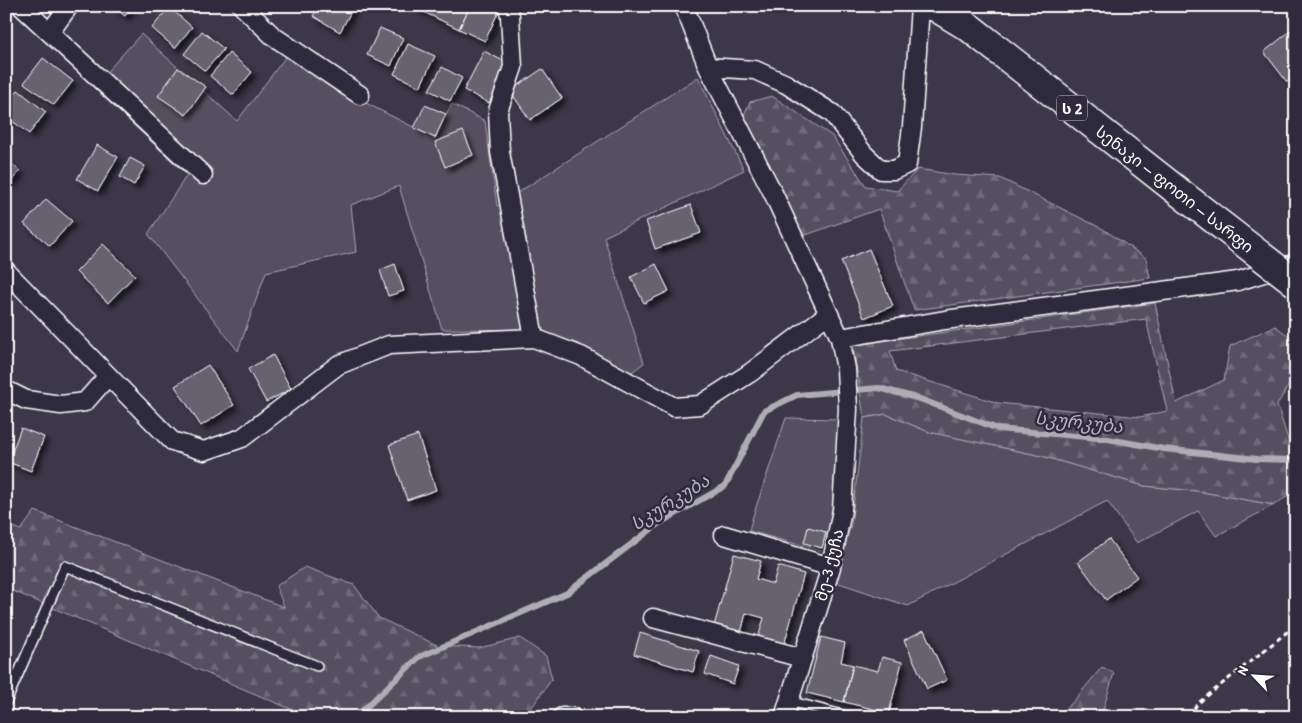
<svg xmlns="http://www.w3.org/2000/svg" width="1302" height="723" viewBox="0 0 1302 723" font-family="'Patrick Hand','Noto Sans Georgian',sans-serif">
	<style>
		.green { fill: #555060; stroke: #aaa8b0 }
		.forest { fill: url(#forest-firs); stroke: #aaa8b0; fill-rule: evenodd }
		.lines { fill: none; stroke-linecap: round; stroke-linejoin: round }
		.stream { stroke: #afadb4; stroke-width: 6 }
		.building { fill: #666270; stroke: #fff; filter: url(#shadow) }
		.service-casing { stroke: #fff; stroke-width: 12 }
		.minor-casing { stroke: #fff; stroke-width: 21 }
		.trunk-casing { stroke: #fff; stroke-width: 31 }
		.path { stroke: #fff; stroke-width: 3; stroke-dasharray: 5 4; stroke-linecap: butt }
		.service { stroke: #2f2a3d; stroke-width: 9 }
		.minor { stroke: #2f2a3d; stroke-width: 18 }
		.trunk { stroke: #2f2a3d; stroke-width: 28 }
		.trunk-bridge-casing { stroke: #fff; stroke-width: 31; stroke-linecap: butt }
		.trunk-bridge { stroke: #2f2a3d; stroke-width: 28 }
		.labels { text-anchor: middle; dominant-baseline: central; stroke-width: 5; stroke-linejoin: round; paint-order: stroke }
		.shield { fill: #2f2a3d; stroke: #c1bfc5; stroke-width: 1 }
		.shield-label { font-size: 15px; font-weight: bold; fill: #fff }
		.street-label { font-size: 16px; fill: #fff; stroke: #2f2a3d }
		.water-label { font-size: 18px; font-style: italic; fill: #b5b4ba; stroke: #2f2a3d }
	</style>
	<defs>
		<pattern id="forest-firs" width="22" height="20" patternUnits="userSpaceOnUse" patternTransform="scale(1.25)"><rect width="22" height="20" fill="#555060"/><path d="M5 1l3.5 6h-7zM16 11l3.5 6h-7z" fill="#6e6a78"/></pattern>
		<filter id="shadow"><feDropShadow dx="4.5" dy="4.5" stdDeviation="2.5" flood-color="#0009"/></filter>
	</defs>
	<rect width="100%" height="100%" fill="#3c3749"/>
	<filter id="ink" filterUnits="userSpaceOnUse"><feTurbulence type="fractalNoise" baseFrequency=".02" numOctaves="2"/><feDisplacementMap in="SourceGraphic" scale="10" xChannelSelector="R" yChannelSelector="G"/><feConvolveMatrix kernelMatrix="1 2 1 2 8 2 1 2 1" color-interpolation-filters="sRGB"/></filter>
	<g filter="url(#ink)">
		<path class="green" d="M141,34l96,87 50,-66 51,34 95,48 19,-33 33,17 12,85 201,-129 46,93 -140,67 40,126 -15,11 -89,-44 -98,-1 -43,-143 -48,19 5,47 -90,20 -28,79 -90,-117 39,-59 -94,-88z
			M886,414l43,18 113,24 102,30 53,5 77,14 -58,31 -18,-25 -61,32 -30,-42 -199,105 -75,-25 18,-56 13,-107z
			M786,418l54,1 -4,65 -11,68 -76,-21 3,-12z"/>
		<path class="forest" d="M772,96l60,40 34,50 31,5 21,-22 37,6 45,3 103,51 43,29 4,20 -236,32 -35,-101 -76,27 -60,-119 7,-15z
			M1155,303l21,100 48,-23 6,-34 45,-20 21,15v32l-19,32 19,59v27l-22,14 -77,-14 -53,-5 -102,-30 -113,-24 -43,-18 -22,4 -11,-73zM1146,319l21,92 -27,6 -142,-14 -102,-32 -6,-20z
			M35,511l249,96 -8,-21 29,-19 49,18 25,33 60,28 40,2 41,-10 26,18 6,23 -27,38h-228l3,-4 -294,-125v-64l15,6z
			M1102,667l12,6 -13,44h-46l17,-14z"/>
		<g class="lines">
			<path class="stream" d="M356,717l63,-60 148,-64 91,-69 67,-38 39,-75 33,-16 82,-7 41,11 78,30 110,10 56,10 93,10 39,1"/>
		</g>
		<path class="building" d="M112,6h21l-8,10z
			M319,6h35l-14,26 -27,-16z
			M411,6h59l-11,23z
			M470,6h31l-16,35 -26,-12z
			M169,7l23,20 -17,21 -23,-20z
			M380,28l23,10 -12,28 -24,-11z
			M1294,28l2,3v44l-9,7 -23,-30z
			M202,31l22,18 -19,22 -21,-17z
			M408,44l27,12 -15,31 -26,-13z
			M484,51l25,13 -20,39 -25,-13z
			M229,53l23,19 -19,23 -23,-19z
			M43,58l30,23 -19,24 -30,-22z
			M442,67l20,11 -12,23 -21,-11z
			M178,68l28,19 -20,28 -28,-19z
			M542,69l20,29 -32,22 -20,-29z
			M18,90l28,22 -17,22 -23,-18v-11z
			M425,105l21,9 -11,24 -21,-10z
			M463,131l10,24 -28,12 -10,-25z
			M97,145l21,12 -20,34 -21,-12z
			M130,158l15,8 -11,19 -14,-8z
			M6,159l14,12 -14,17z
			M46,199l26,22 -22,25 -26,-22z
			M691,205l10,28 -46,16 -9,-28z
			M103,244l32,31 -27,28 -32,-31z
			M869,249l24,57 -29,12 -23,-57z
			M395,264l9,27 -16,5 -8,-26z
			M656,264l13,27 -25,12 -13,-26z
			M273,355l18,34 -25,13 -18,-33z
			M208,365l26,40 -33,21 -26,-40z
			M21,428l23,9 -13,34 -23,-9z
			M418,435l18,55 -29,10 -18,-55z
			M808,527l18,5 -4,16 -18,-5z
			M1109,539l28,38 -31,23 -28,-38z
			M734,554l27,7 -5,18 17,5 5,-18 26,8 -20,71 -26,-7 6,-20 -18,-5 -5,20 -27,-7z
			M924,630l23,50 -20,9 -23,-49z
			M640,633l59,18 -6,21 -59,-18z
			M821,637l24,6 -4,19 12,3 -9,37 -37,-9z
			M711,656l28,10 -6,18 -28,-10z
			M882,657l20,5 -13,51 -45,-11 9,-37 25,6z"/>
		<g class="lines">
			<g class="service-casing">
				<path id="service" d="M789,701l61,16
					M6,702l59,-136 252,100"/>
			</g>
			<g class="minor-casing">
				<path id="minor" d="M21,6l182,169
					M242,6l31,30 87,59
					M508,6l2,10 3,51 -15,44 2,41 34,186
					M684,6l24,61 65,126 67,145 105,-18 293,-39 58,-18
					M50,32l19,-26
					M708,67l47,3 31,14 46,29 32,41 17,16h13l13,-6 5,-37 8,-121
					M6,271l166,170 32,10 38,-13 96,-73 51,-20 145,-7 47,18 93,51 26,-2 50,-32 78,-59
					M6,390l20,10 35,5 24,-3 23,-26
					M724,535l107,32
					M653,618l149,40
					M562,717h10
					M784,717l47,-150 11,-57 6,-101 -2,-40 -6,-31"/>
			</g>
			<g class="trunk-casing">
				<path id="trunk" d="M934,6l36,22 205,161"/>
			</g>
			<path class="path" d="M1190,717l7,-13 99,-79"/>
			<use href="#service" class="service"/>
			<use href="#minor" class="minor"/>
			<use href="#trunk" class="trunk"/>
			<g class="trunk-bridge-casing">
				<path id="trunk-bridge" d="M1175,189l121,94"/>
			</g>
			<use href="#trunk-bridge" class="trunk-bridge"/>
		</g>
	</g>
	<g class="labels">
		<rect class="shield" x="1057" y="95.5" width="30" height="25" rx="4"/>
		<g class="shield-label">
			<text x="1072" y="108">ს 2</text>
		</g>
		<g class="street-label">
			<text transform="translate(1175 189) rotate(38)">სენაკი — ფოთი — სარფი</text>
			<text transform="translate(829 565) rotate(-76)">მე-3 ქუჩა</text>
		</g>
		<g class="water-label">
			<text transform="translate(1079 422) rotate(6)">სკურკუბა</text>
			<text transform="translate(670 502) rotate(-32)">სკურკუბა</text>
		</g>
	</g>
	<rect width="1302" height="723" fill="none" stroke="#2f2a3d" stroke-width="25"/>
	<rect x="12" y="12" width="1277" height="698" fill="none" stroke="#fff" stroke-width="2" filter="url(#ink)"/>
	<g transform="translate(1254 676) rotate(295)" stroke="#2f2a3d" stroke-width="4" paint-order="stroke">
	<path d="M0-4L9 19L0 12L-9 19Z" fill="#ffffff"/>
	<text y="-8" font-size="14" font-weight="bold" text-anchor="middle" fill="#ffffff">N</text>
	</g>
</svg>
